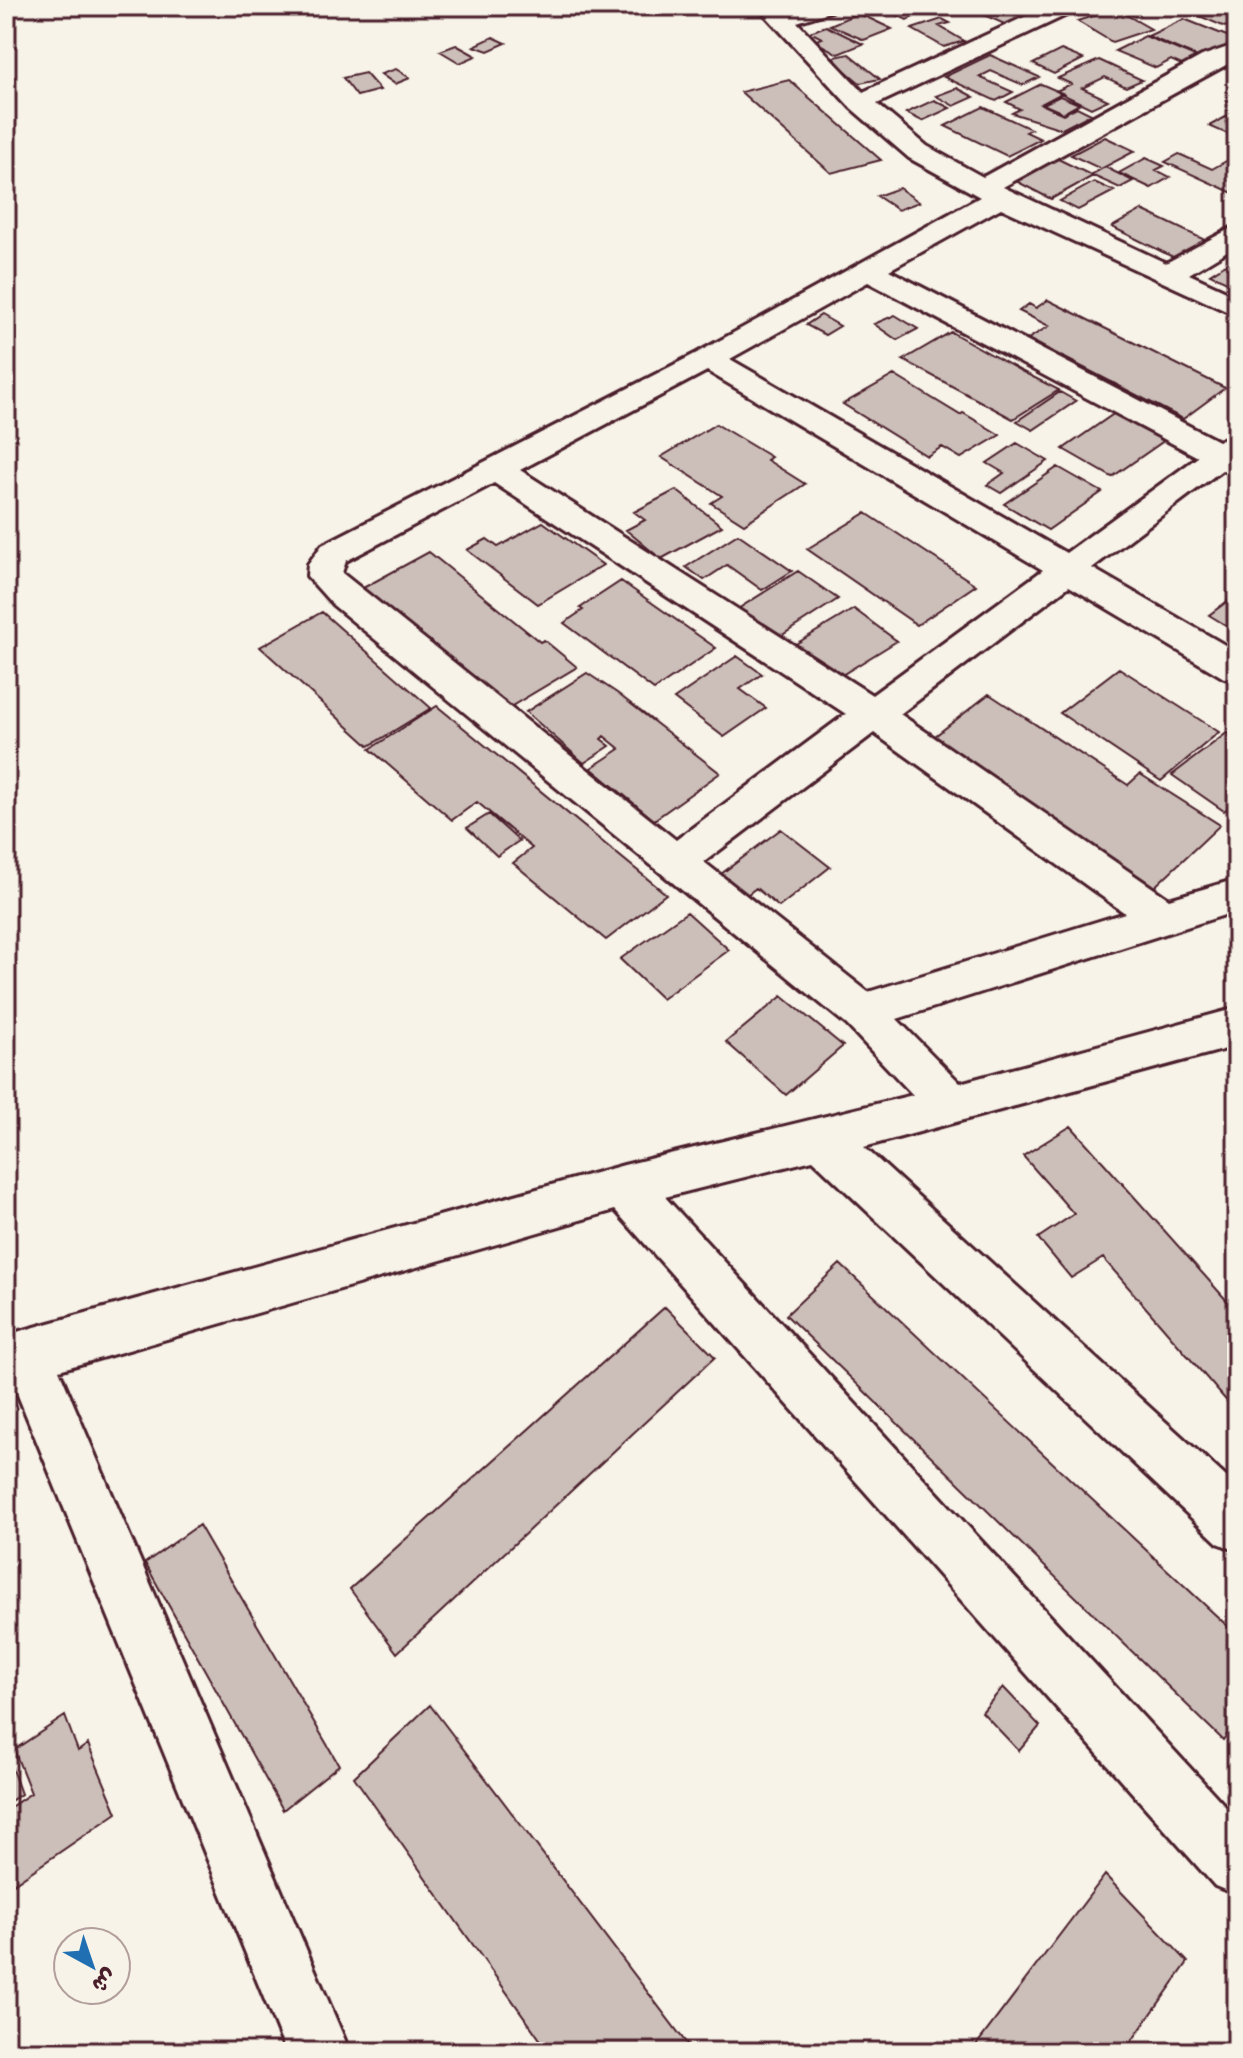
<svg xmlns="http://www.w3.org/2000/svg" width="1243" height="2058" viewBox="0 0 1243 2058" font-family="'Architects Daughter','Playpen Sans Arabic',sans-serif">
	<style>
		.building { fill: #ccbfb9; stroke: #4a1f2b; stroke-width: 2 }
		.lines { fill: none; stroke-linecap: round; stroke-linejoin: round }
		.minor-casing { stroke: #4a1f2b; stroke-width: 6 }
		.minor { fill: #f7f3e8; fill-rule: evenodd }
	</style>
	<rect width="100%" height="100%" fill="#f7f3e8"/>
	<filter id="ink" filterUnits="userSpaceOnUse"><feTurbulence type="fractalNoise" baseFrequency=".0125" numOctaves="2"/><feDisplacementMap in="SourceGraphic" scale="16" xChannelSelector="R" yChannelSelector="G"/><feConvolveMatrix kernelMatrix="1 2 1 2 8 2 1 2 1" color-interpolation-filters="sRGB"/></filter>
	<g filter="url(#ink)">
		<path class="building" d="M565,6h26l4,5 -22,4z
			M878,6h33l13,6 -17,8z
			M927,6h24l2,1 -16,7 -15,-6z
			M989,6h30l17,7 -27,13 -32,-14z
			M1204,6h33v16l-12,5 -35,-15z
			M1116,9l35,20 -39,13 -35,-21z
			M858,13l34,16 -28,11 -34,-15z
			M942,19l8,4 -11,3 25,15 -20,6 -32,-18z
			M1184,19l53,21v2l-35,17 -54,-23z
			M826,26l37,18 -25,10 -24,-13 8,-3 -12,-6z
			M1145,36l55,23 -14,8 -15,-7 -15,8 -41,-17z
			M493,37l13,6 -18,8 -14,-5z
			M456,45l20,11 -16,7 -20,-12z
			M1061,50l22,9 -29,15 -21,-10z
			M849,54l31,25 -20,4 -30,-25z
			M990,55l49,22 -16,8 -32,-14 -12,6 34,15 -17,9 -52,-24z
			M1099,60l43,20 -16,7 -21,-10 -23,11 26,12 -17,8 -35,-17 15,-7 -13,-6z
			M396,69l14,9 -15,6 -14,-10z
			M365,73l15,17 -23,6 -14,-18z
			M789,80l92,80 -50,13 -90,-81z
			M1041,84l21,9 -21,11 22,10 14,-7 14,7 -29,15 -50,-16 8,-4 -14,-7z
			M957,88l17,9 -20,9 -18,-10z
			M1060,96l19,8 -16,9 -20,-9z
			M934,100l16,8 -28,13 -16,-8z
			M983,107l48,22 -5,3 15,7 -34,17 -62,-30z
			M1237,111v27l-28,-12z
			M1105,137l30,14 -34,18 -30,-14z
			M1179,154l33,15 16,-9 9,4v31l-72,-33z
			M1054,157l39,19 -42,23 -39,-20z
			M1146,158l18,8 -8,4 14,7 -19,11 -32,-15z
			M1105,167l28,14 -13,7 -29,-13z
			M1094,182l20,9 -36,19 -18,-9z
			M899,188l20,14 -21,8 -21,-14z
			M1142,210l65,31 -30,18 -65,-32z
			M1237,257v30l-27,-13z
			M1048,300l177,88 -42,31 -155,-80 21,-13 -30,-15 10,-7 7,4z
			M821,315l19,11 -15,9 -19,-10z
			M895,315l23,14 -21,11 -23,-16z
			M951,332l70,39 38,19 -46,29 -110,-59z
			M894,375l66,40 3,-2 37,22 -39,23 -19,-11 -15,9 -84,-52z
			M1060,392l16,9 -43,29 -16,-9z
			M1115,413l50,27 -53,37 -49,-28z
			M716,424l55,33 -4,3 38,24 -61,40 -33,-21 11,-7 -61,-39z
			M1017,443l31,18 -47,32 -14,-8 17,-12 -17,-10z
			M1058,467l44,25 -54,38 -44,-26z
			M676,490l46,36 -61,33 -35,-29 19,-10 -11,-8z
			M866,513l110,72 -59,40 -110,-76z
			M543,522l60,43 -65,39 -71,-54 20,-11 11,8z
			M738,534l54,37 -30,19 -35,-25 -23,15 -18,-13z
			M429,552l111,90 4,-2 33,27 -72,43 -142,-122z
			M798,571l40,28 -65,42 -40,-29z
			M621,581l95,67 -62,42 -90,-67 19,-13 -3,-2z
			M1237,594v38l-28,-17z
			M854,609l43,32 -60,37 -43,-33z
			M322,612l109,96 -62,38 -109,-99z
			M737,656l25,18 -22,15 26,19 -42,29 -50,-38z
			M1119,668l100,64 -58,49 -101,-68z
			M587,673l30,20 103,80 -66,47 -63,-52 29,-19 -16,-13 -3,3 9,7 -26,17 -58,-51z
			M989,694l139,91 12,-11 80,51 -71,67 -219,-152z
			M437,706l229,188 -60,46 -93,-77 19,-15 -55,-46 -25,18 -82,-71z
			M1228,732l9,6v69l-4,-3 -9,7 -52,-36z
			M489,814l30,27 -22,15 -30,-28z
			M781,829l49,38 -51,40 -23,-19 -17,13 -26,-21z
			M687,912l42,38 -67,49 -42,-40z
			M782,996l61,50 -57,49 -60,-53z
			M1071,1126l166,186v101l-134,-155 -32,20 -33,-40 36,-24 -51,-58z
			M840,1264l397,371v86l-14,19 -437,-425z
			M665,1307l50,50 -318,296 -47,-64z
			M199,1525l140,240 -56,45 -138,-247z
			M1003,1687l37,39 -21,25 -37,-39z
			M430,1705l263,347h-144l-195,-275z
			M65,1716l13,35 10,-7 29,69 -111,76v-79l25,-17 -17,-43z
			M7,1755l14,39 -15,10v-48z
			M1105,1875l83,87 -64,90h-153z"/>
		<g class="lines">
			<g class="minor-casing">
				<path id="minor" d="M757,6h25l4,4 14,-4h36l-4,5 -35,11 66,70 185,-86h31l-4,5 -198,93 50,42 56,31 219,-121 35,-12v15l-234,128 163,76 71,-38v20l-48,29 48,22v20l-236,-108 -112,62 329,171 19,-8v41l-15,-4 -130,98 145,84v30l-13,-4 -155,-92 -169,128 269,185 68,-20v32l-340,108 63,64 277,-75v38l-373,101 373,340v64l-19,-8 -405,-383 -148,37 572,622v76l-22,-9 -600,-676 -556,160 291,682h-64l-273,-669 -7,2v-50l618,-170 289,-70 -66,-70 -514,-420 -26,-29 1,-12 14,-19 375,-192 283,-156 -71,-39 -58,-50zM868,282l330,175 -132,96 -336,-194zM707,371l336,199 -171,125 -352,-225zM494,483l352,231 -170,126 -334,-267 4,-12zM874,733l251,180 -257,79 -164,-130z"/>
			</g>
			<use href="#minor" class="minor"/>
		</g>
	</g>
	<rect width="1243" height="2058" fill="none" stroke="#f7f3e8" stroke-width="32"/>
	<rect x="16" y="16" width="1211" height="2026" fill="none" stroke="#4a1f2b" stroke-width="3" filter="url(#ink)"/>
	<g transform="translate(92 1966) rotate(140)"><circle r="38" fill="#f7f3e8" stroke="#b29e9c" stroke-width="2"/>
	<path d="M0-6L14 30L0 20L-14 30Z" fill="#1f6fb2"/>
	<text y="-12" font-size="22" font-weight="bold" text-anchor="middle" fill="#4a1f2b">ش</text>
	</g>
</svg>
